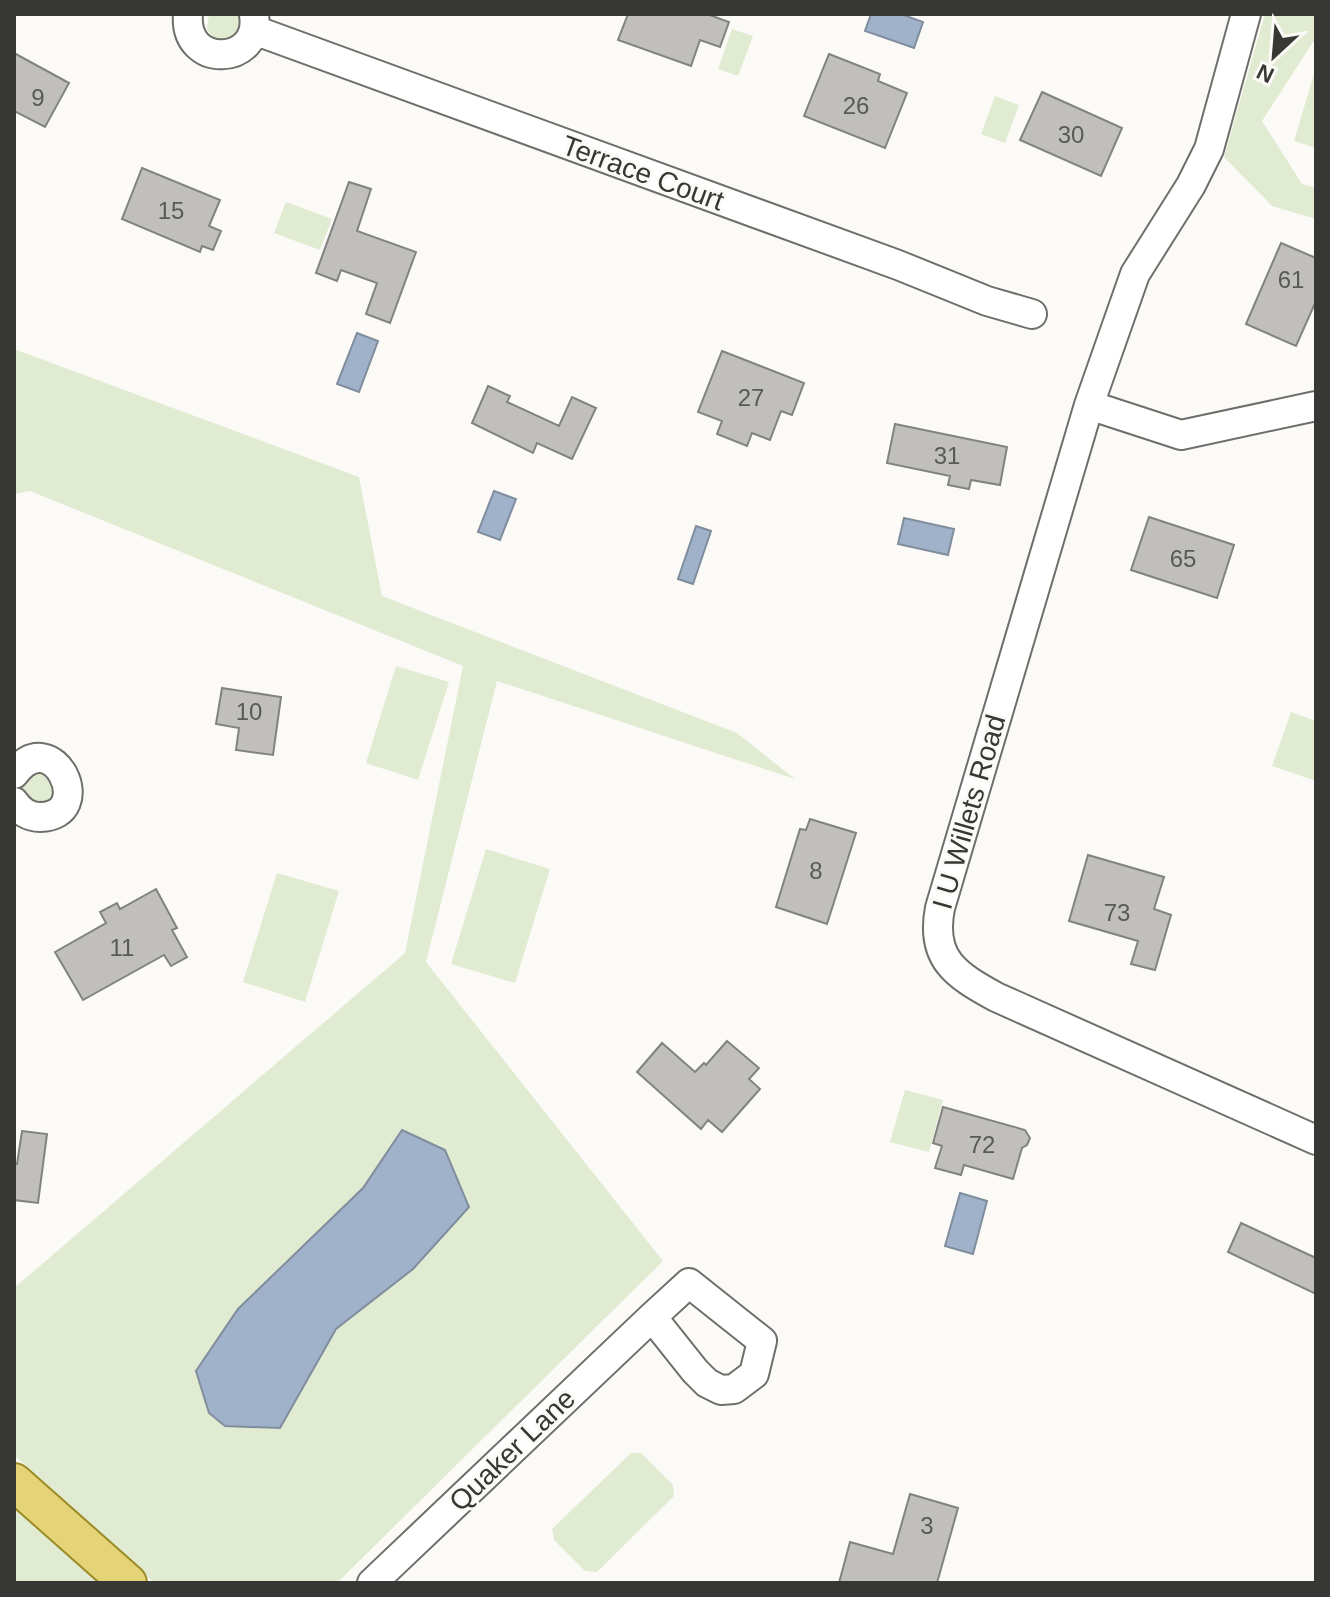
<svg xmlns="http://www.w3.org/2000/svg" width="1330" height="1597" viewBox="0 0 1330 1597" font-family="Arial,sans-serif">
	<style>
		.green { fill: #e1ebd2 }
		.water { fill: #9fb2ca; stroke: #808d9d; stroke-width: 2 }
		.building { fill: #c0bfbc; stroke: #82827f; stroke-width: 2 }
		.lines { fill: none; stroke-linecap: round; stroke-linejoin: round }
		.minor-casing { stroke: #6e6e6b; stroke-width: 32 }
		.major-casing { stroke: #9c8a25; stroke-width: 40 }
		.minor { stroke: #fff; stroke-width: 28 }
		.major { stroke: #e5d377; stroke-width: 36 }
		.labels { text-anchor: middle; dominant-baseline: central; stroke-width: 6; stroke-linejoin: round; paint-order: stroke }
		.number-label { font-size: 24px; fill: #595957 }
		.street-label { font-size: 28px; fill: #373735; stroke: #fbfaf7 }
	</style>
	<rect width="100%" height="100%" fill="#fbfaf7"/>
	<path class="green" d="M209,14h31l2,9 -7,15c-13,2 -22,4 -28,-10z
		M1265,14h51v28h-3l-51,79 40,63 14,4v31l-44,-13 -48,-49z
		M732,29l21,7 -15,40 -20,-7z
		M1316,67v81l-22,-7z
		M995,96l24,9 -14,38 -24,-9z
		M286,202l46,17 -12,31 -46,-17z
		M14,349l345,128 23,119 355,137 58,46 -298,-98 -71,281 237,299 -326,322h-183l-140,-128v-167l391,-335 58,-287 -433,-175 -16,3z
		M396,666l53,16 -31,98 -52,-17z
		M1291,712l25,9v60l-44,-15z
		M45,770l13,25 -20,13 -18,-17 1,-7 6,-10z
		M486,849l64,20 -35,114 -64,-19z
		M277,873l62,18 -34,111 -62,-20z
		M905,1090l38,10 -14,52 -39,-10z
		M631,1453h10l32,32 1,11 -77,76 -12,-1 -31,-31 -2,-11z
		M14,1505l90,78h-90z"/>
	<path class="water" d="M871,14h30l22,8 -9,26 -49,-17z
		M357,333l21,8 -19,51 -22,-8z
		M494,491l22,8 -16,41 -22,-8z
		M904,518l50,11 -6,26 -50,-11z
		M696,526l15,5 -18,53 -15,-5z
		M402,1130l43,20 24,57 -56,62 -77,60 -56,99 -55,-2 -16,-13 -13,-42 42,-62 125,-121z
		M960,1193l27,8 -14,53 -28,-8z"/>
	<path class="building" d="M628,14h79l22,8 -9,25 -20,-7 -9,26 -73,-26z
		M14,53l55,30 -24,44 -31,-16z
		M829,54l51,20 -2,7 29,12 -22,55 -81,-32z
		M1042,92l80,36 -21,48 -81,-36z
		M142,168l78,32 -11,26 12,5 -8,19 -11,-4 -2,6 -78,-33z
		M349,182l22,7 -14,42 59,21 -26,71 -24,-9 11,-31 -36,-13 -4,11 -21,-8z
		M1281,243l35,15v43l-20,45 -50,-22z
		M722,351l82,32 -12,32 -11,-4 -11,29 -18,-7 -5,13 -30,-12 5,-13 -24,-9z
		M488,386l22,10 -3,6 52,24 13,-29 24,11 -24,51 -35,-16 -4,10 -61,-30z
		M895,424l112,23 -7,38 -29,-5 -2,9 -21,-4 2,-9 -63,-13z
		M1149,517l85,28 -17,53 -86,-28z
		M222,688l59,9 -8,58 -37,-5 3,-22 -23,-4z
		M810,819l46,14 -29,91 -51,-17 24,-78 6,1z
		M1088,855l76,22 -10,32 17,6 -16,55 -24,-6 7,-23 -69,-20z
		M156,889l21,39 -5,2 15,27 -16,9 -7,-11 -81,45 -28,-48 51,-29 -6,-11 17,-9 3,6z
		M727,1041l32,27 -10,11 11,10 -38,43 -14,-12 -7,9 -64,-57 25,-29 33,29 9,-9 2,2z
		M943,1107l82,23 5,8 -3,7 -5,3 -9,31 -49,-14 -3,10 -26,-7 7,-22 -9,-3z
		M22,1131l25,3 -9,69 -24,-3v-36h3z
		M1241,1223l75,35v36l-88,-42z
		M910,1494l48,14 -21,75h-98l11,-41 43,12z"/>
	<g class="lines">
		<g class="minor-casing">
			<path id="minor" d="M188,14c-5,56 74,51 66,1
				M1246,14l-37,135 -18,36 -56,89 -46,131 -149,503c-10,51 16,67 56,89l320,143
				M254,30l644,235 89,36 45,13
				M1089,405l92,30 135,-29
				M14,774c39,-53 84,42 26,43 -11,0 -20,-6 -26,-15
				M372,1583l280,-266 37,-34 73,58 -8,33 -20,15 -13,1 -14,-7 -12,-12 -43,-54"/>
		</g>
		<g class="major-casing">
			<path id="major" d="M14,1482l114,101"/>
		</g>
		<use href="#minor" class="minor"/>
		<use href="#major" class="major"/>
	</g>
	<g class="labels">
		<g class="number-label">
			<text x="38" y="97">9</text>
			<text x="856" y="105">26</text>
			<text x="1071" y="134">30</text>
			<text x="171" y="210">15</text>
			<text x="1291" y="279">61</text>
			<text x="751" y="397">27</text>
			<text x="947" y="455">31</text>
			<text x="1183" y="558">65</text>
			<text x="249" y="711">10</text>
			<text x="816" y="870">8</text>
			<text x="1117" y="912">73</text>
			<text x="122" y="947">11</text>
			<text x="982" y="1144">72</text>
			<text x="927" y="1525">3</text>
		</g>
		<g class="street-label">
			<text transform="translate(643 173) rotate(20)">Terrace Court</text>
			<text transform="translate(969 812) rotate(-74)">I U Willets Road</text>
			<text transform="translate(512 1450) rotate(-44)">Quaker Lane</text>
		</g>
	</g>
	<rect width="1330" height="1597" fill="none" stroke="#373735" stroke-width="32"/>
	<g transform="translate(1274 56) rotate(206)" stroke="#fbfaf7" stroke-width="6" paint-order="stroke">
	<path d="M0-6L14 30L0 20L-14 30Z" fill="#373735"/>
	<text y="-12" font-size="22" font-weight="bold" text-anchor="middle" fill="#373735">N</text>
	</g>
</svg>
